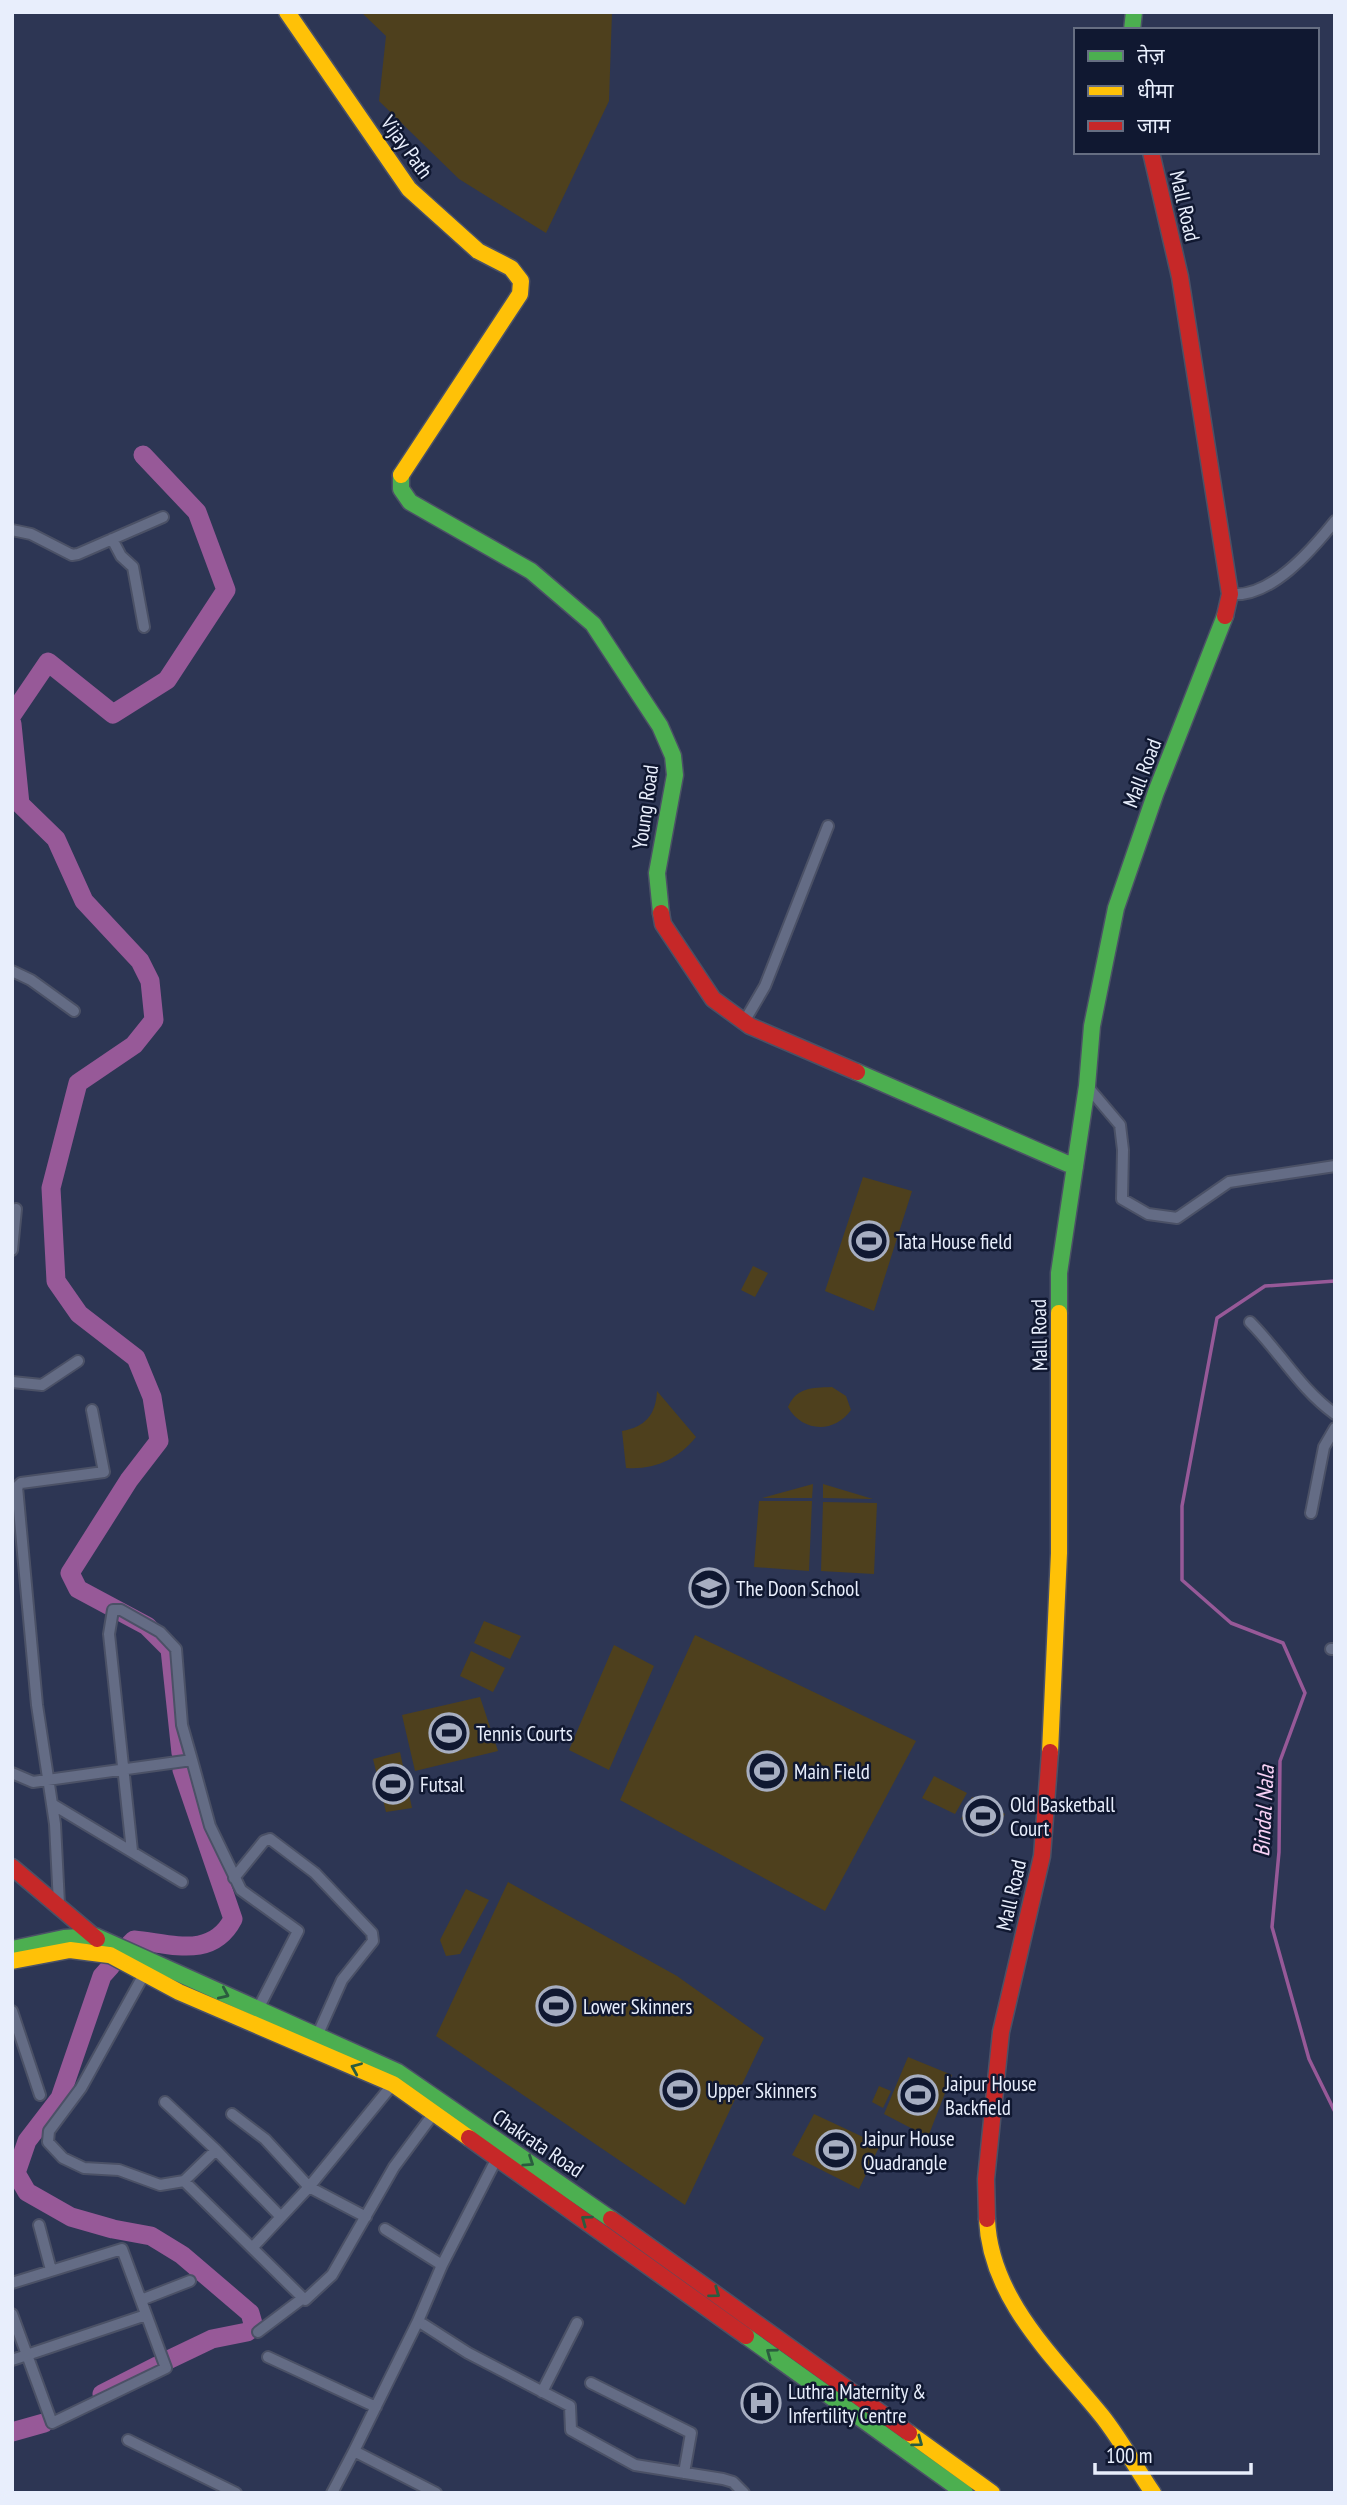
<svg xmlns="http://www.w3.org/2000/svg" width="1347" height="2505" viewBox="0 0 1347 2505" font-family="'PT Sans Narrow','Noto Sans Devanagari',sans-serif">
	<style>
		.green { fill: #4e401d }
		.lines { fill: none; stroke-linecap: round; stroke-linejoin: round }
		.stream { stroke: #975998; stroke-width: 3.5 }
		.river { stroke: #975998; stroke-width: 19 }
		.street-casing { stroke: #4b5166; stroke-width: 14 }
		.fast-casing { stroke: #4b5166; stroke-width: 19 }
		.slow-casing { stroke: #4b5166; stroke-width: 19 }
		.jam-casing { stroke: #4b5166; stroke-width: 19 }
		.street { stroke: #646c85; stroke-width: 10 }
		.fast { stroke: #4caf50; stroke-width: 16 }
		.slow { stroke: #ffc107; stroke-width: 16 }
		.jam { stroke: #c62828; stroke-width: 16 }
		.oneway { stroke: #2b5c3f }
		.labels { text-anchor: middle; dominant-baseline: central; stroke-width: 5; stroke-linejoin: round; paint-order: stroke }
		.street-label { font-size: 21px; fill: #e8eefc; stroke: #101831 }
		.poi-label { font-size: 21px; fill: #e8eefc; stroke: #101831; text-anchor: start }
		.water-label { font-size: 23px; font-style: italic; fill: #f8d2f5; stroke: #101831 }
	</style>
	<rect width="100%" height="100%" fill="#2d3654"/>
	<path class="green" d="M361,12h251l-3,89 -63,132 -87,-54 -80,-78 7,-65z
		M863,1177l49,14 -38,120 -49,-20z
		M753,1266l15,7 -13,24 -14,-7z
		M832,1387l14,9 5,14c-17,24 -49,22 -63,-3 9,-20 23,-19 44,-20z
		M657,1391l39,46c-18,22 -41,33 -70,31l-4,-37c23,-4 34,-16 35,-40z
		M813,1484l-1,14h-50z
		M823,1484l50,15 -50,-1z
		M759,1501h53l-3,70 -55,-4z
		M823,1502l54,1 -3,71 -53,-3z
		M484,1621l37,15 -11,23 -36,-16z
		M695,1635l221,106 -91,170 -205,-111z
		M614,1645l40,21 -45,104 -40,-20z
		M471,1651l34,17 -12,24 -33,-16z
		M480,1697l18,54 -83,20 -13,-56z
		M400,1752l12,56 -26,4 -13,-53z
		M934,1776l33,17 -12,21 -33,-16z
		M972,1797l33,17 -12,21 -32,-16z
		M508,1882l169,94 87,62 -79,167 -249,-169z
		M466,1889l23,11 -29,54 -14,2 -6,-16z
		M908,2057l44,18 -24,62 -44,-23z
		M879,2086l12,5 -8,17 -11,-6z
		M814,2114l66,31 -21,44 -67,-34z"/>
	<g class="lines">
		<path class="stream" d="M1335,1281l-70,5 -48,32 -35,188v74l49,43 52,20 22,50 -25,68 -1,91 -7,75 37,132 26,53"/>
		<path class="river" d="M12,715l36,-53 65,52 54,-34 59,-90 -29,-78 -54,-57
			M12,724l8,80 36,35 28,62 56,60 10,20 4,39 -20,25 -56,38 -27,105 5,93 23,33 57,44 16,39 7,44 -30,39 -59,93 8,16 69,37 23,23 11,104
			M130,1944l4,-4c39,4 78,19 99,-21l-51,-149
			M111,1966l-9,10 -42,122 -33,43 -11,32 11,19 44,25 42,12 38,7 31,19 68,58 4,14 -7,5 -35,7 -46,22
			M102,2394l55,-28
			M12,2432l32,-9"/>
		<g class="street-casing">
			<path id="street" d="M12,530l19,4 41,21 6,-1 85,-37
				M112,539l9,17 12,11 11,60
				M1230,594c40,5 82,-44 105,-73
				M12,971l19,9 43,31
				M744,1022l21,-36 63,-160
				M1087,1086l33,39 3,25 -1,49 26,15 29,4 52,-36 106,-16
				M12,1250l4,-41
				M1250,1322c30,30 50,67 85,92
				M12,1382l30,3 36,-24
				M1311,1513l13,-66 11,-19
				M1331,1649h4
				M12,1773l21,9 159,-22 18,66 31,64 57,41 -40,78
				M52,1804l130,78
				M132,1851l-23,-217 4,-24h8l39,22 16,17 6,76 10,35
				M234,1878l30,-37 6,-2 45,34 57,60 1,8 -31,39 -25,56
				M59,1904l-4,-80 -18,-119 -20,-218 4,-4 83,-11 -12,-62
				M147,1969l-66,119 -32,43 -1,11 15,16 21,10 35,2 41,15 24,-4 121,119 27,-25 62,-108 40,-54
				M12,2011l28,84
				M165,2102l51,48
				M232,2114l33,25 44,48 57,30
				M499,2154l-57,111 -24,56 50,32 102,53 1,24 64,35 88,14 10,3 11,11
				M184,2181l32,-31 65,67
				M39,2225l12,45
				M385,2229l57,36
				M253,2247l56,-60 84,-103
				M12,2283l110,-34 44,119 -114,55 -40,-109
				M141,2300l49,-19
				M418,2321l-64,130 82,42
				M258,2332l45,-34
				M268,2357l108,50
				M12,2360l134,-45
				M591,2383l100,50 -7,40
				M542,2392l35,-69
				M128,2440l108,53
				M332,2493l22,-42"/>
		</g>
		<g class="fast-casing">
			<path id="fast" d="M1132,30l2,-18
				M401,475v14l9,13 121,69 62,53 67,102 13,30 2,19 -18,98 4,40
				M857,1072l218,95
				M1059,1313v-40l28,-187 5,-60 24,-118 40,-116 69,-176
				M12,1949l52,-11 31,-2 303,136 213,147
				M746,2336l219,157"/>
		</g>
		<g class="slow-casing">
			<path id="slow" d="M287,12l122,177 69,62 33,17 10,13 -1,13 -119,181
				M1050,1752l9,-199v-240
				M109,1955h1
				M110,1955l69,37 214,92 76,54
				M12,1961l58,-11 39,5
				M987,2219c3,80 68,139 115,197 19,24 34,52 51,77
				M909,2433l83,60"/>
		</g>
		<g class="jam-casing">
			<path id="jam" d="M1151,152l29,125 50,317 -5,22
				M661,913l2,11 50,75 37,27 107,46
				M12,1867l85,72
				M469,2138l277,198
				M611,2219l298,214
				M987,2219l-1,-40 15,-147 41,-176 8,-104"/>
		</g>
		<use href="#street" class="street"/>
		<use href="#fast" class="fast"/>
		<use href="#slow" class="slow"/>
		<use href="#jam" class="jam"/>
	</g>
	<defs><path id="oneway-chevron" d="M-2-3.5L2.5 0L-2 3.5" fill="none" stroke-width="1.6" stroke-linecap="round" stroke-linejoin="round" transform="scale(1.75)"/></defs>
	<g class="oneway">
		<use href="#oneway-chevron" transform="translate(224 1994) rotate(24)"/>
		<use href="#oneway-chevron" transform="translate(356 2068) rotate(-157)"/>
		<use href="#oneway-chevron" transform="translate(529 2162) rotate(34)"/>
		<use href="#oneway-chevron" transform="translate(586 2220) rotate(-144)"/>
		<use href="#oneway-chevron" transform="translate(715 2293) rotate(36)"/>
		<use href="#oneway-chevron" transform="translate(771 2353) rotate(-144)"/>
		<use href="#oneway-chevron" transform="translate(918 2442) rotate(36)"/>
	</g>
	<defs>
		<g id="stadium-ring" transform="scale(2.0125)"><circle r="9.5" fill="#101831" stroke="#a7aec1" stroke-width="1.5"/><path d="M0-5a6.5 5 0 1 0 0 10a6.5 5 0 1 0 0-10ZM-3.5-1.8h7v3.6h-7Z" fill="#a7aec1"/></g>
		<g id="school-ring" transform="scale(2.0125)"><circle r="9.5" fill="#101831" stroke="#a7aec1" stroke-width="1.5"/><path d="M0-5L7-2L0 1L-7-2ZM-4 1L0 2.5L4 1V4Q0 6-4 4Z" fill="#a7aec1"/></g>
		<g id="hospital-ring" transform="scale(2.0125)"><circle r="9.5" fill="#101831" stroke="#a7aec1" stroke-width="1.5"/><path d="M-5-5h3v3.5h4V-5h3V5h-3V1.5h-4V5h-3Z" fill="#a7aec1"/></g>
	</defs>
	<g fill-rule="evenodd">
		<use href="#stadium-ring" x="869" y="1241"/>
		<use href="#school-ring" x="709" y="1588"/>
		<use href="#stadium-ring" x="449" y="1733"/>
		<use href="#stadium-ring" x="767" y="1771"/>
		<use href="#stadium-ring" x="393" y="1784"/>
		<use href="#stadium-ring" x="983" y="1816"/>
		<use href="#stadium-ring" x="556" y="2006"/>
		<use href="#stadium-ring" x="680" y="2090"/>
		<use href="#stadium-ring" x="918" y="2095"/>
		<use href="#stadium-ring" x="836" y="2150"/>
		<use href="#hospital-ring" x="761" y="2403"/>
	</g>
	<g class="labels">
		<g class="street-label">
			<text transform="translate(407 147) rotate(54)">Vijay Path</text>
			<text transform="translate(1185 206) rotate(77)">Mall Road</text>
			<text transform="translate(1142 773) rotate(-69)">Mall Road</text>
			<text transform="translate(645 807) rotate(-82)">Young Road</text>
			<text transform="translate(1039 1335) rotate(-91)">Mall Road</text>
			<text transform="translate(1011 1895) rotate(-77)">Mall Road</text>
			<text transform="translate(538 2143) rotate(34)">Chakrata Road</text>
		</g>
		<g class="poi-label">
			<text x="896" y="1241">Tata House field</text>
			<text x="736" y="1588">The Doon School</text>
			<text x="476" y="1733">Tennis Courts</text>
			<text x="794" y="1771">Main Field</text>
			<text x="420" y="1784">Futsal</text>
			<text x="1010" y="1804">Old Basketball<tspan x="1010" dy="24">Court</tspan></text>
			<text x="583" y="2006">Lower Skinners</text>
			<text x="945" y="2083">Jaipur House<tspan x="945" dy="24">Backfield</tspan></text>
			<text x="707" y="2090">Upper Skinners</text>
			<text x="863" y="2138">Jaipur House<tspan x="863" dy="24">Quadrangle</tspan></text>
			<text x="788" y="2391">Luthra Maternity &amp;<tspan x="788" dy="24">Infertility Centre</tspan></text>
		</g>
		<g class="water-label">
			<text transform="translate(1263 1811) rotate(-87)">Bindal Nala</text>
		</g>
	</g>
	<rect width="1347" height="2505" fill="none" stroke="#e8eefc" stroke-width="28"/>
	<rect x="1074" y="28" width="245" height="126" fill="#101831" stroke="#666e82" stroke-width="2"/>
	<rect x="1088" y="51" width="35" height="10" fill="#4caf50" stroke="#666e82" stroke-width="2"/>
	<text x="1137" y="63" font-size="21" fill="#e8eefc">तेज़</text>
	<rect x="1088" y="86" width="35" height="10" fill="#ffc107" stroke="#666e82" stroke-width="2"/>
	<text x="1137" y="98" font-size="21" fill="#e8eefc">धीमा</text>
	<rect x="1088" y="121" width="35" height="10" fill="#c62828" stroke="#666e82" stroke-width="2"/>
	<text x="1137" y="133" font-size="21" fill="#e8eefc">जाम</text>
	<path d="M1095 2463v10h156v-10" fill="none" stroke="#e8eefc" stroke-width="3.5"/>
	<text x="1106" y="2463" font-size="21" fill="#e8eefc" stroke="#101831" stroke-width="5" paint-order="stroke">100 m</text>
</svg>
